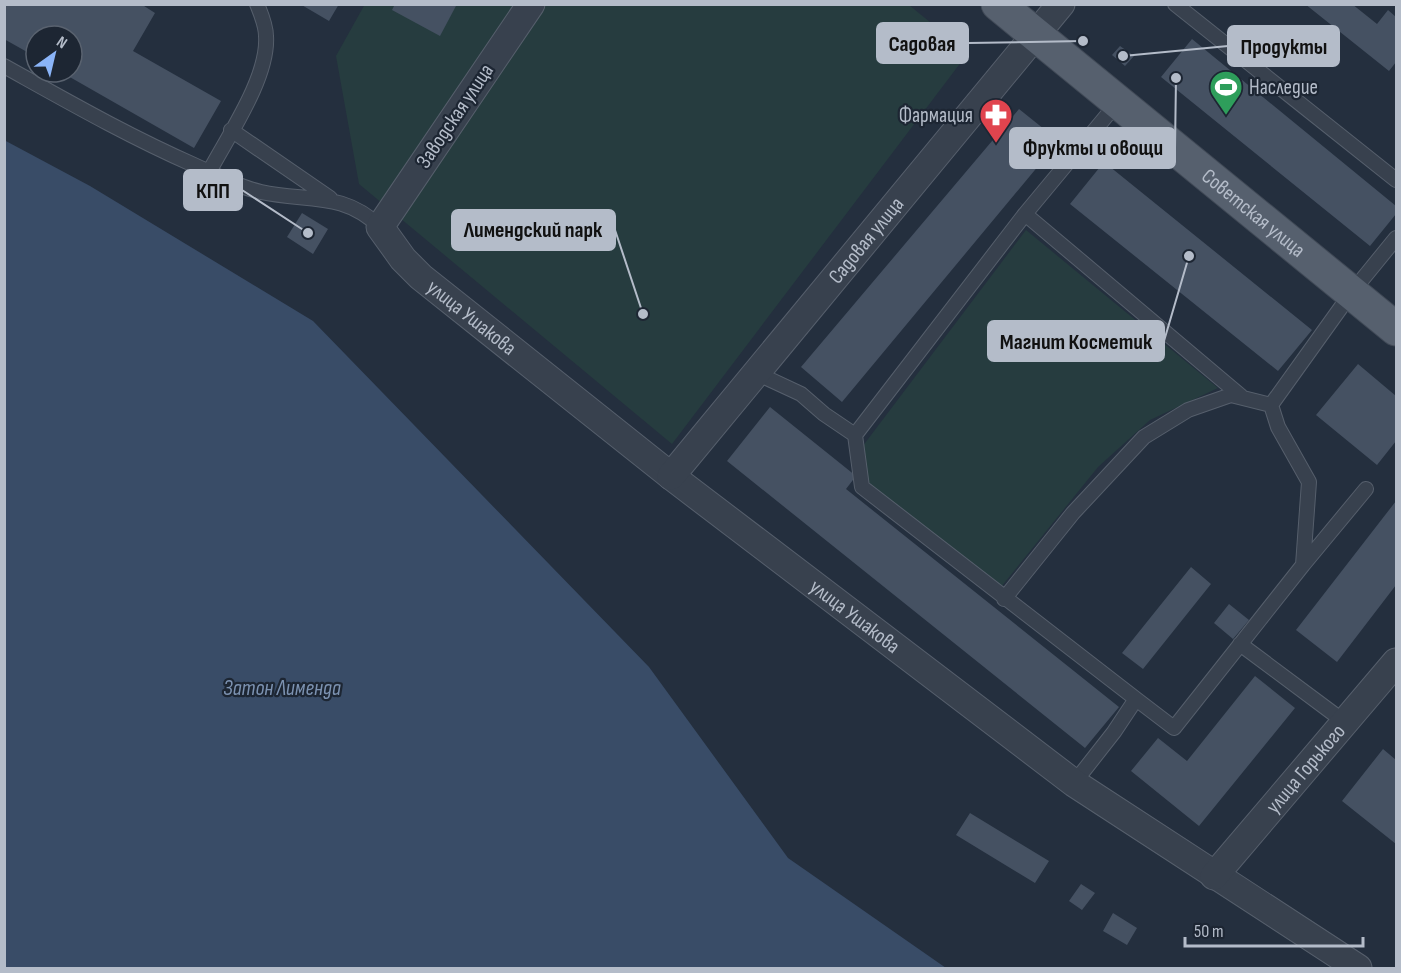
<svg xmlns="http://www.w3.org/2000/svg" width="1401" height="973" viewBox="0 0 1401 973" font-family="'Sofia Sans Condensed',sans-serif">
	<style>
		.green { fill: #263c3f }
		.water { fill: #394c67 }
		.building { fill: #455162 }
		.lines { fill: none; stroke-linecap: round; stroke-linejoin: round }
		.lane-casing { stroke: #565f6c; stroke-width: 16 }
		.street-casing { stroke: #565f6c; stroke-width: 29 }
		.primary-casing { stroke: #414a57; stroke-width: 35 }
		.lane { stroke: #38414e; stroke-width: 14 }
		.street { stroke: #38414e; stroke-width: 27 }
		.primary { stroke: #56606e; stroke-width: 33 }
		.labels { text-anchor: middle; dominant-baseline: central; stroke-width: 4.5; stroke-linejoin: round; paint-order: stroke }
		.poi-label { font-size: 21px; fill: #b4bcc9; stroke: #1d2633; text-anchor: start }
		.street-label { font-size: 21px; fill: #b4bcc9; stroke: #1d2633 }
		.water-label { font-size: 22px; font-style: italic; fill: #7c92b1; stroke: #1d2633 }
		.leader { fill: none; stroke: #b4bcc9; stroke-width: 2 }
		.callout-dot { fill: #b4bcc9; stroke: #1d2633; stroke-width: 2 }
		.callout { fill: #b4bcc9; stroke: #b4bcc9; stroke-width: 2 }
		.callout-label { font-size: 22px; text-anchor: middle; font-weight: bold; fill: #111 }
	</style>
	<rect width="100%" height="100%" fill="#242f3e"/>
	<path class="green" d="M365,4l544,1 59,48 -296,391 -313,-260 -23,-128z
		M1026,230l192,158 -68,32 -52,47 -97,120 -126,-96 -22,-32z"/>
	<path class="water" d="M4,140l86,46 223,135 336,346 139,191 158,110h-941z"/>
	<path class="building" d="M4,4h137l14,9 -22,38 88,50 -27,47 -133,-76h11v-36h-36v21l-32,-18z
		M300,4h39l-10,17z
		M395,4h62l-17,32 -48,-26z
		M1305,4h47l25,20 11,-14 8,7v45l-7,9z
		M1192,39l204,167v8l-26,32 -209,-169z
		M1120,46l14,10 -9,10 -13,-11z
		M1019,109l40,32 -217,261 -41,-35z
		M1104,162l208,168 -34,41 -208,-167z
		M302,213l26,16 -15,25 -26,-17z
		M1358,364l38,32v45l-19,24 -61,-50z
		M770,407l86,69 -10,13 273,218 -34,41 -358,-287z
		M1396,501v84l-59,77 -41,-32z
		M1191,567l20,17 -68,85 -21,-16z
		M1229,604l20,16 -16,19 -19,-16z
		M1255,676l40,32 -96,118 -68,-55 27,-33 29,23z
		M1383,749l13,11v84l-54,-43z
		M970,813l79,48 -14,22 -79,-48z
		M1081,884l14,9 -13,17 -13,-9z
		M1113,913l24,15 -10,17 -24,-14z"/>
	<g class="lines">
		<g class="lane-casing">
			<path id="lane" d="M1175,4l221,176
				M4,66c63,35 124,70 190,99 22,10 44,22 67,27 46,10 82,-1 119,35
				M231,130l99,68
				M209,172c19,-36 60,-95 57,-136 0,-11 -5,-22 -9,-32
				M1025,214l216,182
				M756,373l45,21 23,20 31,21 7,52 274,212 -22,33 -40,51
				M855,435l170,-221 93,-112
				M1303,565l63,-76
				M1004,599l69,-86 71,-76 44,-27 43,-15 40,10 81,-113 44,-54
				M1240,644l106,79
				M1136,699l38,29 129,-163 6,-83 -31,-55 -7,-22"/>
		</g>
		<g class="street-casing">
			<g id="street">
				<path id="s1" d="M531,4l-151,223 23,32 18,18 250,199 403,307 284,185"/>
				<path id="s2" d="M671,476l390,-472"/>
				<path id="s3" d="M1214,876l182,-214"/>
			</g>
		</g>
		<g class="primary-casing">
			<g id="primary">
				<path id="s4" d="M998,4l398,325"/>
			</g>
		</g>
		<use href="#lane" class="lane"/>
		<use href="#street" class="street"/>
		<use href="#primary" class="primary"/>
	</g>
	<defs>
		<g id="stadium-pin" transform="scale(1.725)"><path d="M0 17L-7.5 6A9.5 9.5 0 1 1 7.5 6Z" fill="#2e9e5b" stroke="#1d2633"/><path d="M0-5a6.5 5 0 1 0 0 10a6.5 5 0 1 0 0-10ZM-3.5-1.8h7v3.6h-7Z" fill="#fff"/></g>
		<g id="pharmacy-pin" transform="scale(1.725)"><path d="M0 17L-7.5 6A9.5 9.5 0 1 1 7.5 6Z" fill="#e0444e" stroke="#1d2633"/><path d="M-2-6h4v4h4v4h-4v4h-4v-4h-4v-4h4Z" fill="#fff"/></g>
	</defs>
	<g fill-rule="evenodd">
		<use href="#stadium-pin" x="1226" y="87"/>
		<use href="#pharmacy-pin" x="996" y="115"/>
	</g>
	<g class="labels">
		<g class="poi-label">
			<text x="1249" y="87">Наследие</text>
			<text x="973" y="115" text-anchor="end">Фармация</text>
		</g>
		<g class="street-label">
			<text transform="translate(455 116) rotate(-56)">Заводская улица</text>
			<text stroke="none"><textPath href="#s4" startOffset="330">Советская улица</textPath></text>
			<text stroke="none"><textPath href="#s2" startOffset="306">Садовая улица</textPath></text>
			<text stroke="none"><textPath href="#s1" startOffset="399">улица Ушакова</textPath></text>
			<text stroke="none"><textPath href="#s1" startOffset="885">улица Ушакова</textPath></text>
			<text stroke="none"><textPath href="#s3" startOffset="141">улица Горького</textPath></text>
		</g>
		<g class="water-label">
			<text x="282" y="688">Затон Лименда</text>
		</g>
	</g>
	<path class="leader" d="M1083 41L968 43M1123 56L1228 46M1176 78L1175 148M308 233L242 190M643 314L615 230M1189 256L1164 341"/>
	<g class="callout-dot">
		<circle cx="1083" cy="41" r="6"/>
		<circle cx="1123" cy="56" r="6"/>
		<circle cx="1176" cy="78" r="6"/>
		<circle cx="308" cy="233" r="6"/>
		<circle cx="643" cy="314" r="6"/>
		<circle cx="1189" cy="256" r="6"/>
	</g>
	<g class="callout">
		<rect x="877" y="23" width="91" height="40" rx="6"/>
		<rect x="1228" y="26" width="111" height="40" rx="6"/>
		<rect x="1010" y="128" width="165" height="40" rx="6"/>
		<rect x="184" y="170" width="58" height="40" rx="6"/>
		<rect x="452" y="210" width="163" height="40" rx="6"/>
		<rect x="988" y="321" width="176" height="40" rx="6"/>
	</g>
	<g class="callout-label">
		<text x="922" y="51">Садовая</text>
		<text x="1284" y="54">Продукты</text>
		<text x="1093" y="155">Фрукты и овощи</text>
		<text x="213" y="198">КПП</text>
		<text x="533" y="237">Лимендский парк</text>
		<text x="1076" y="349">Магнит Косметик</text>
	</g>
	<rect width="1401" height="973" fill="none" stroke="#b4bcc9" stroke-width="12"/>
	<g transform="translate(54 54) rotate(34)"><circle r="28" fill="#1d2633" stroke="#59626f" stroke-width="1.5"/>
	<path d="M0-4.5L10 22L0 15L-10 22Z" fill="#8ab4f8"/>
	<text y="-9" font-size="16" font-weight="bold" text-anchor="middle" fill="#b4bcc9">N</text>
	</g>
	<path d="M1185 937v9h178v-9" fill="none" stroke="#b4bcc9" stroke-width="3"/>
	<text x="1194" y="937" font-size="18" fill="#b4bcc9" stroke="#1d2633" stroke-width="4.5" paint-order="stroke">50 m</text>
</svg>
